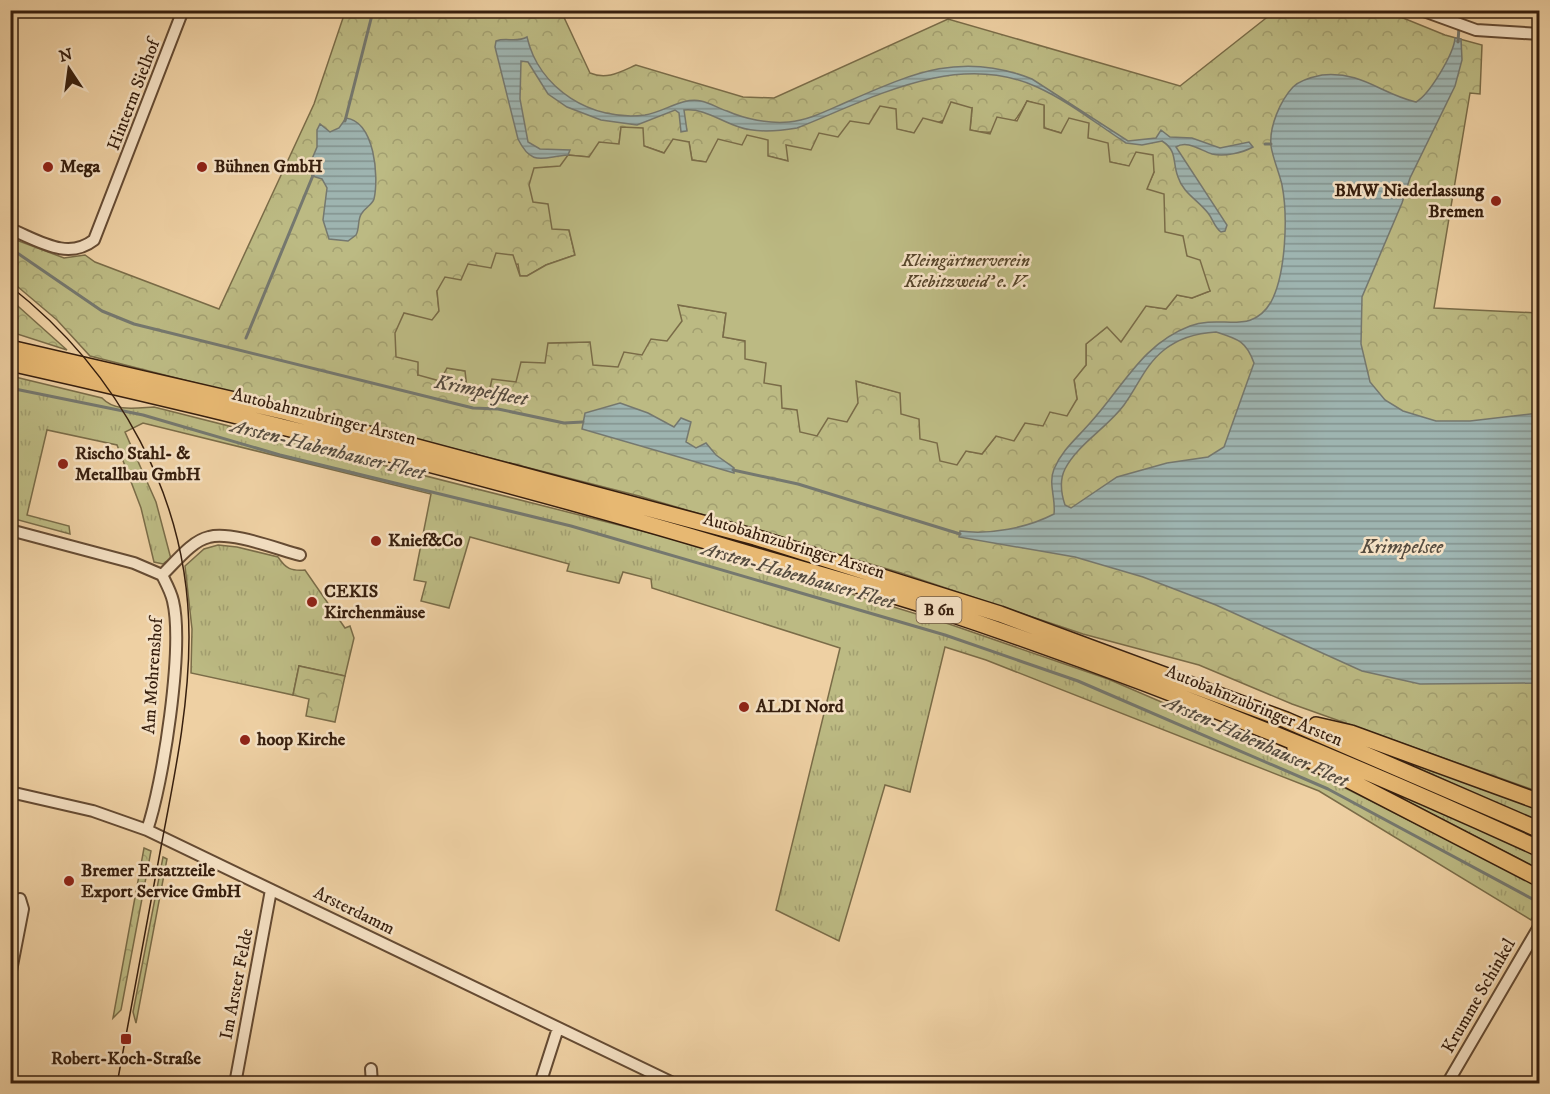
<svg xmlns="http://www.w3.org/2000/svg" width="1550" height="1094" viewBox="0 0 1550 1094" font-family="'IM FELL DW Pica',serif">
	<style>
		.grass { fill: url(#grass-tufts); stroke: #7a6c48; stroke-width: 1.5 }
		.forest { fill: url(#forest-crowns); stroke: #7a6c48; stroke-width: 1.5; fill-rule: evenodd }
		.garden { fill: #bcba83; stroke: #7a6c48; stroke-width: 1.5 }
		.water { fill: url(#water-rules); stroke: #75786f; stroke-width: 1.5; fill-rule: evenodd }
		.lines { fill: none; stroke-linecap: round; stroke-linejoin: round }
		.stream { stroke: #75786f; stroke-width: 3 }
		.minor-casing { stroke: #654b33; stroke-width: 14 }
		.highway-casing { stroke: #371f0e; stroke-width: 18 }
		.minor { stroke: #f4e0c3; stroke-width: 10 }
		.highway { stroke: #e7b872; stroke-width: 15 }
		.tram { stroke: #371f0e; stroke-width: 1.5 }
		.poi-dot { fill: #8f2418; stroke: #f4e0c3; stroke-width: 2 }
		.labels { text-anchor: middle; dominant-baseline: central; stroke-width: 5; stroke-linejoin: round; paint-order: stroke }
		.shield { fill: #f4e0c3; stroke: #705944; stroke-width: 1.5 }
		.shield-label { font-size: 16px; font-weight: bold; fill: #371f0e }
		.street-label { font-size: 18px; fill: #371f0e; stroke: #f4e0c3 }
		.poi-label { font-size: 18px; font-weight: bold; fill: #371f0e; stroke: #f4e0c3; text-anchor: start }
		.park-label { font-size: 18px; font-style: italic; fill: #58462b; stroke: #f4e0c3 }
		.water-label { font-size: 20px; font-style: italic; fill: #564c3f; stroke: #f4e0c3 }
	</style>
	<defs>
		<pattern id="grass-tufts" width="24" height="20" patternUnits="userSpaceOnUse" patternTransform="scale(1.5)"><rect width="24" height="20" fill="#bcba83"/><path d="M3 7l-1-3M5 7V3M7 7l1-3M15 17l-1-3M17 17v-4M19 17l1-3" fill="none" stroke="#a29f70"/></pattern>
		<pattern id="forest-crowns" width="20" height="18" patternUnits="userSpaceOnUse" patternTransform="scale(1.5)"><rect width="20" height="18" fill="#bcba83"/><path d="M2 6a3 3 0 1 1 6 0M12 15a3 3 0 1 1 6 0" fill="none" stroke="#a29f70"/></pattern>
		<pattern id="water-rules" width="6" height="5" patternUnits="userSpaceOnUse" patternTransform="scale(1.5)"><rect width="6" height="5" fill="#9eb4b0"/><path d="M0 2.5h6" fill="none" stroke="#82928e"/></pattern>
	</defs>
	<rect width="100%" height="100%" fill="#eed0a3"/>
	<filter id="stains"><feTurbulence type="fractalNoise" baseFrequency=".00333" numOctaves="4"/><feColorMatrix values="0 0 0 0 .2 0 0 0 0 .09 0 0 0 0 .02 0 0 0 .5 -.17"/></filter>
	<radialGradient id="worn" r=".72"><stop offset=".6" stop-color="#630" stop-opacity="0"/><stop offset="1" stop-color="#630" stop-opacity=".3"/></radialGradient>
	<path class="grass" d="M11,376l91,22c13,14 34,10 52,9l512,130 283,87 159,55 144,62 287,145v32l-5,-3 -3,5 -212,-129 -333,-131 -41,-13 -35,145 -25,-7 -46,156 -63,-31 64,-262 -188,-60 -1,-9 -28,-7 -4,11 -52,-12 2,-7 -99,-27 -21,71 -28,-7 5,-19 -12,-2 17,-86 -288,-71 -18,9 31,70 15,57 -8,5 -9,-2 -13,-54 -24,-63 -70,-15 -20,85 42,11 1,8 -59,-16v-62l5,-31 -5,-2z
		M218,545l19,2 41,10c8,12 13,14 27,13l40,58 5,-2 4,12 -9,38 -46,-10 -6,29 -102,-22 1,-44 -7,-63 19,-17z
		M1418,761l121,45v17l-123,-56z
		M1397,791l142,64v14l-144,-74z"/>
	<path class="forest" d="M332,11h229l29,62c17,7 30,-1 46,-8l107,32 31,1 174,-79 232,67 95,-75h111l59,24 37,10 -2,49 -10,-1 -36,215 105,5v479l-247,-88 -93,-39 -116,-31 -182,-61 -262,-77 -549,-140 -33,-36 -46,-39v-43l53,20 21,-3 10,7 124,47 95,-205 30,-89zM1027,101l17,5v22l17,5 49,29 44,10 -8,18 19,42 22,24 23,35 -18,7 -15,-3 -11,14 -20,-3 -39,21 -21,17v21l-12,14 3,20 -81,37 -14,18 -16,-3 -47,-32 -18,-26 -45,-12 -28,37 -31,-8 -31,-47 -21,-22 -22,-4 3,-24 -48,-8 -27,33 -27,14 -34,-10 -43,1 -55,36 -25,9 -1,-17 -19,-3 -29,7c1,-21 8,-47 21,-64l-2,-20 54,-23 27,-4 2,12h7l19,-11 29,-10 -6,-25 -21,-26 20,-49 21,2 30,-13 2,-16 23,18 20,7 25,-11 3,18 14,2 36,-17 26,11 20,5 81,-37 45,9 58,-25 -2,22c31,7 43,-1 57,-29z
		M10,299l57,51 -56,-18z
		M299,666l46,10 -10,46 -29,-6 3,-17 -16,-4z
		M144,848l7,3 -30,159 -8,8z
		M163,857l4,2 -31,164 -3,-11z"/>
	<path class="garden" d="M1027,101l17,4v23l17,5 8,-15 20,5 -1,15 20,5 2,19 19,4 7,-14 17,3 1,17 -7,17 17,5 1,38 18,4 4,20 13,4 10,31 -18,7 -15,-3 -11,14 -20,-3 -25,36 -14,-15 -21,17v21l-12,15 3,19 -10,17 -17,-4 -7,14 -18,-3 -11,18 -18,-5 -14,18 -16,-3 -9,14 -17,-4 -3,-18 -17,-4 -1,-20 -18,-5 -1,-21 -44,-12 2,22 -11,19 -19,-4 -11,18 -17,-4 -3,-22 -15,-2 -1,-22 -17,-3 2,-20 -21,-4v-18l-22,-4 3,-24 -48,-8 4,16 -15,20 -16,-2 -9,16 -18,-3 -6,15 -25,-2 -3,-23 -42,1 -3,20 -24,-1 -5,20 -24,-3 -3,13 -22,-4 -2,-17 -18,-3 -7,13 -22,-6v-13l-22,-5 -1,-24 9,-20 28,7 7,-9 -2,-20 8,-14 16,3 7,-16 23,4 5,-15 17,2 7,21h7l19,-11 29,-10 -6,-25 -17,-1 -4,-25 -15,-2 -4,-17 5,-17 26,-2 8,-11 21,2 10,-15 20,2 2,-17 22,1 1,18 20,7 9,-14 16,3 3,18 14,2 12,-23 24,6 5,-10 21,5v16l20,5 -2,-16 25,5 8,-17 19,4 12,-16 19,3 11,-18 16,3 1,20 17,4 9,-15 19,5 9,-21 21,6 -2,22 20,4 7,-17 20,4z"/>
	<path class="water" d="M527,37c12,52 65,85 118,78 19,-3 37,-18 56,-14 9,2 17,7 26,10 18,8 42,13 62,11 21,-2 41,-13 60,-21 64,-28 113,-50 183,-22l96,62 28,-3 5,-8 9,7 22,1 28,10 29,-6 4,5c-11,6 -29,10 -41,7 -12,-4 -25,-14 -36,-7l51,78 -2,6 -4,1c-7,-5 -8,-13 -13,-19 -10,-13 -25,-20 -30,-36 -6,-15 0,-26 -16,-36l-20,4 -16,-2c-29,-19 -58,-42 -89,-56 -81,-37 -166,12 -240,41 -18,3 -41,5 -58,-1 -19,-6 -35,-19 -55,-17l3,21 -6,1 -2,-19 -4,-3 -38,15 -36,-5 -34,-13 -19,-13 -20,-32 -7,-1 -1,38 8,43 12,7 30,1 -2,5c-26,2 -36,12 -50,-16l-23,-92 1,-6c10,-4 20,2 31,-4z
		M1455,38l6,1 1,21 -7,26 -45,92 -8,25 -40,94 -1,47 9,38 15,18 18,11 33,10h34l69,-8v270l-119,1 -58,-13 -146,-66 -73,-28 -68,-20 -116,-20 1,-6c30,4 67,-3 94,-17 2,-16 -6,-30 0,-45 8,-19 23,-31 36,-46 33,-36 52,-79 100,-97 32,-12 61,10 81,-24 15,-28 17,-86 11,-117 -3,-13 -9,-26 -11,-39 -2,-19 9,-45 22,-59 7,-7 19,-10 29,-12 40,-4 59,19 94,27 14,-8 38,-49 39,-64zM1216,332c22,7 30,9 38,31l-30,84 -16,10 -41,6 -50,14 -46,31 -6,-3c-4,-12 -6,-24 0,-36 13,-25 42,-41 59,-64 14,-19 21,-40 40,-55 15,-12 34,-17 52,-18z
		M346,118c29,4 33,59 28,81 -2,6 -9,9 -12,14 -5,6 -2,15 -6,22l-8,6 -19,-2 -6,-19 4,-32 -5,-9 -10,-3 -3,-10 8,-19v-17l3,-6 10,8 9,-4z
		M620,403l28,10 26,14 7,-9 10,4 -5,20 10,6 10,-5 10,12 18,13v5l-152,-44 3,-16z"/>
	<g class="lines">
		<path class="stream" d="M1459,21v-11
			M1458,42l1,-15
			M345,121l27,-106
			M1265,144h6
			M10,248l92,63 32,13 339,84 25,1 66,14 19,-1
			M246,338l68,-165
			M10,388l133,27 137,40 291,71 374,109 133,46 250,108 210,113
			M733,470l65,14 162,50"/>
		<g class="minor-casing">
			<path id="minor" d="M1421,10l55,20 64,4
				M10,229c28,11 57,32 84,11l89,-230
				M10,530l124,33 28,12c4,8 9,17 11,26 11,47 -10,183 -26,229
				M162,575c13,-12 29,-34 47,-38 22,-6 68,12 91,18
				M10,792l83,19 54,19 528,254
				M10,976l13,-67 -3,-10
				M371,1069l1,15
				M235,1084l36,-194
				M540,1084l18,-56
				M1447,1084l93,-159"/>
		</g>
		<g class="highway-casing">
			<path id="highway" d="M10,348l276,64 469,125 245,77 286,106 254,110
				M10,363c250,56 498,118 743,192 62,18 125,35 186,55 205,68 405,149 601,239
				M1316,725l35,8 189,69
				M1295,748l17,13 228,118"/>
		</g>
		<use href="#minor" class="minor"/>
		<use href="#highway" class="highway"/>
		<path class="tram" d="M10,286c108,85 179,211 179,351 0,71 -15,141 -28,210 -14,79 -29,158 -44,237"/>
	</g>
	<g class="poi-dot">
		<circle cx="48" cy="167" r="6"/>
		<circle cx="202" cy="167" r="6"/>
		<circle cx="1496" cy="201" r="6"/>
		<circle cx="63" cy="464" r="6"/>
		<circle cx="376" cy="541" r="6"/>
		<circle cx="312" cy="602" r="6"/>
		<circle cx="744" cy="707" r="6"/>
		<circle cx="245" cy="740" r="6"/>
		<circle cx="69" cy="881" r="6"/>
		<rect x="120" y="1033" width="12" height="12" rx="3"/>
	</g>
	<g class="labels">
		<rect class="shield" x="916.5" y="597" width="45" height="26" rx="4.5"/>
		<g class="shield-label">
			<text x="939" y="610">B 6n</text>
		</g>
		<g class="street-label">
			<text transform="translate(134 95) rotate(-69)">Hinterm Sielhof</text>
			<text transform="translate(324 417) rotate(14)">Autobahnzubringer Arsten</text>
			<text transform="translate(794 546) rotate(17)">Autobahnzubringer Arsten</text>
			<text transform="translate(153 676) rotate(-86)">Am Mohrenshof</text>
			<text transform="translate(1254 706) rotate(22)">Autobahnzubringer Arsten</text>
			<text transform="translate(354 911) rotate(26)">Arsterdamm</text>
			<text transform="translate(237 984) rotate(-79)">Im Arster Felde</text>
			<text transform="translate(1479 996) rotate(-60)">Krumme Schinkel</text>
		</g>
		<g class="poi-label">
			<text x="60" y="167">Mega</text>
			<text x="214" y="167">Bühnen GmbH</text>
			<text x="1484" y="191" text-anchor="end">BMW Niederlassung<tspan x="1484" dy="21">Bremen</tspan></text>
			<text x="75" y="454">Rischo Stahl- &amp;<tspan x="75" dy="21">Metallbau GmbH</tspan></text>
			<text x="388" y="541">Knief&amp;Co</text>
			<text x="324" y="592">CEKIS<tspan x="324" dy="21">Kirchenmäuse</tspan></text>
			<text x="756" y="707">ALDI Nord</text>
			<text x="257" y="740">hoop Kirche</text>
			<text x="81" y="871">Bremer Ersatzteile<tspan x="81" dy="21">Export Service GmbH</tspan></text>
			<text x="126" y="1059" text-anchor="middle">Robert-Koch-Straße</text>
		</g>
		<g class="park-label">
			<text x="966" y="261">Kleingärtnerverein<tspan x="966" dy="21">Kiebitzweid' e. V.</tspan></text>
		</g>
		<g class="water-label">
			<text transform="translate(481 391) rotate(11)">Krimpelfleet</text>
			<text transform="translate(328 450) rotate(14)">Arsten-Habenhauser Fleet</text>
			<text x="1402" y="547">Krimpelsee</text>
			<text transform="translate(798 576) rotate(16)">Arsten-Habenhauser Fleet</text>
			<text transform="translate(1256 742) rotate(24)">Arsten-Habenhauser Fleet</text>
		</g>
	</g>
	<rect width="1550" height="1094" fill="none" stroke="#eed0a3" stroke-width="36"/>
	<rect x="12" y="12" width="1526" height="1070" fill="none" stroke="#371f0e" stroke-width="3"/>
	<rect x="18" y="18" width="1514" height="1058" fill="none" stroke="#371f0e" stroke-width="1.5"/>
	<g transform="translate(69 69) rotate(347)" stroke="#f4e0c3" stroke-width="4.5" paint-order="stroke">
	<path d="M0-4.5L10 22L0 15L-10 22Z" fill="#371f0e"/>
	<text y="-9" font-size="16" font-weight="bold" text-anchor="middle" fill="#371f0e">N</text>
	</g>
	<rect width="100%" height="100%" filter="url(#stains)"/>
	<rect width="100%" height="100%" fill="url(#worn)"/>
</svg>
